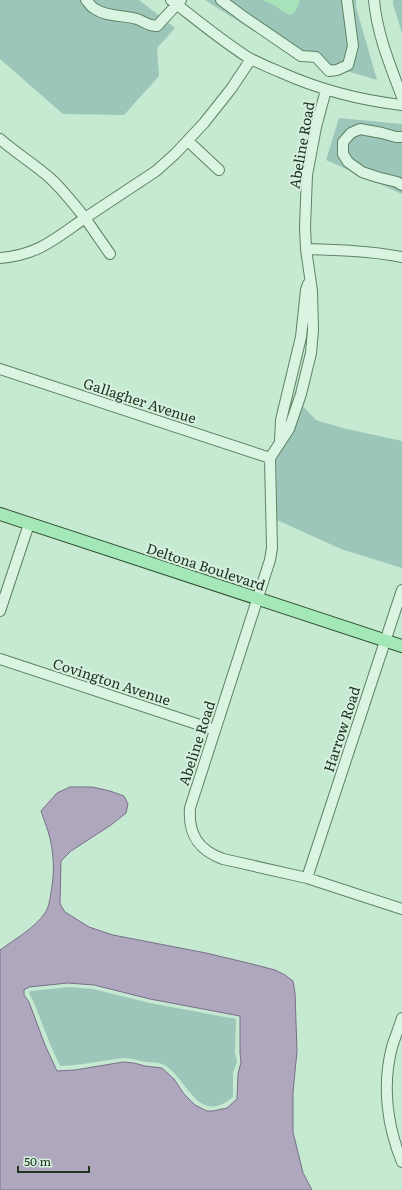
<svg xmlns="http://www.w3.org/2000/svg" width="402" height="1190" viewBox="0 0 402 1190" font-family="Literata,serif">
	<style>
		.green { fill: #9cc6b9 }
		.sand { fill: #a7e2ba }
		.water { fill: #aea7bd; stroke: #786f8a; fill-rule: evenodd }
		.lines { fill: none; stroke-linecap: round; stroke-linejoin: round }
		.minor-casing { stroke: #5e8263; stroke-width: 12 }
		.major-casing { stroke: #325133; stroke-width: 14 }
		.minor { stroke: #d9f5e1; stroke-width: 10 }
		.major { stroke: #a3e8b6; stroke-width: 12 }
		.labels { text-anchor: middle; dominant-baseline: central; stroke-width: 4; stroke-linejoin: round; paint-order: stroke }
		.street-label { font-size: 14px; fill: #203422; stroke: #d5f1de }
	</style>
	<rect width="100%" height="100%" fill="#c6e9d1"/>
	<path class="green" d="M0,0h139l36,28 -18,20 2,28 -35,39 -61,-1 -63,-55z
		M205,0h151v7l21,73 -87,-26z
		M393,0h9v33l-9,-29z
		M339,118l63,6v70l-76,-34z
		M298,401l18,19 26,8 60,13v127l-61,-19 -64,-29 -1,-71z
		M69,987l24,2 57,14 86,16 -1,34 2,9 -4,11v24c-32,27 -43,-10 -63,-28 -3,-2 -5,-4 -8,-5 -4,-2 -10,-1 -15,-2 -8,-1 -15,-4 -24,-4 -7,1 -14,2 -21,3 -14,2 -28,5 -42,5 -10,-20 -17,-41 -26,-63 -1,-4 -5,-7 -5,-11l2,-1z"/>
	<path class="sand" d="M262,0h38l-4,10 -3,4c-9,1 -11,-4 -18,-8 -4,-3 -9,-4 -13,-6z"/>
	<path class="water" d="M70,787h22l18,4 14,5 4,8 -2,9 -15,12 -40,26 -10,10 -1,43 5,8 24,15 24,8 93,18 42,10 27,7 10,5 8,6 2,12 2,58 -4,41v40l10,41 9,17h-312v-240c14,-10 36,-23 45,-37 4,-6 5,-14 6,-21 4,-20 3,-41 -3,-61 -2,-7 -5,-13 -7,-20l16,-18zM68,983l26,2 56,14 90,17v37l1,9 -3,12 -1,25 -10,9 -14,3h-6l-12,-6 -11,-11 -10,-15 -12,-11 -17,-2 -11,-3 -11,-1 -48,8 -18,1 -12,-26 -16,-43 -5,-7v-5l5,-3z"/>
	<g class="lines">
		<g class="minor-casing">
			<path id="minor" d="M86,0c3,3 5,7 9,9 12,8 29,6 42,10 9,3 10,7 20,7l24,-26
				M171,0c26,20 51,41 78,58 10,5 21,10 31,14 40,18 78,28 122,33
				M221,0l23,17 57,39 15,1 13,14 8,-1 11,-5 5,-19 -6,-46
				M374,0c3,34 16,65 28,97
				M326,90l-10,37 -9,48 -2,52 1,22 6,42 1,39 -2,23 -10,41 -12,35 -19,29 2,90 -2,12 -80,248c-2,26 8,42 33,51l84,19 95,31
				M402,137h-6l-14,-4 -22,-4 -9,4 -8,9v12l5,8 14,10 15,5 20,5 5,3
				M0,139c16,14 34,25 50,39 13,12 24,26 35,40 -30,21 -47,37 -85,40
				M188,141l31,29
				M306,249c32,1 64,2 96,8
				M110,254l-25,-36 71,-47 19,-17 29,-31 27,-34 20,-30
				M0,369l270,89
				M280,441l1,-21 20,-83 5,-47 2,-6
				M0,611l29,-87
				M0,659l215,71
				M307,878l95,-288
				M402,1018c-3,10 -7,19 -10,29 -10,38 -5,79 10,115"/>
		</g>
		<g class="major-casing">
			<path id="major" d="M0,514l402,132"/>
		</g>
		<use href="#minor" class="minor"/>
		<use href="#major" class="major"/>
	</g>
	<g class="labels">
		<g class="street-label">
			<text transform="translate(301 145) rotate(-80)">Abeline Road</text>
			<text transform="translate(140 400) rotate(18)">Gallagher Avenue</text>
			<text transform="translate(206 566) rotate(18)">Deltona Boulevard</text>
			<text transform="translate(112 681) rotate(18)">Covington Avenue</text>
			<text transform="translate(341 729) rotate(-72)">Harrow Road</text>
			<text transform="translate(196 743) rotate(-72)">Abeline Road</text>
		</g>
	</g>
	<path d="M18 1166v6h71v-6" fill="none" stroke="#203422" stroke-width="2"/>
	<text x="24" y="1166" font-size="12" fill="#203422" stroke="#d5f1de" stroke-width="3" paint-order="stroke">50 m</text>
</svg>
